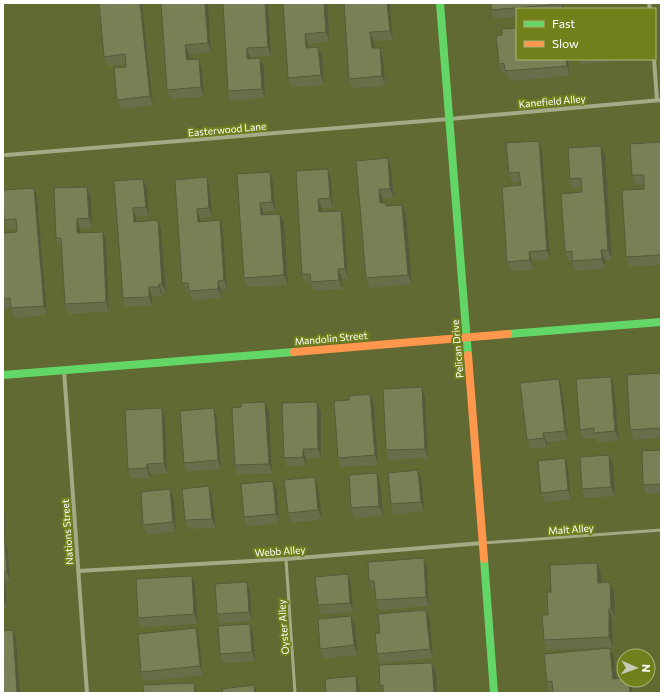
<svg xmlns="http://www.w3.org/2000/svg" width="664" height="696" viewBox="0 0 664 696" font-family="Commissioner,sans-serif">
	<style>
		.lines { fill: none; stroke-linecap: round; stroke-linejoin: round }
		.lane { stroke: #a4aa85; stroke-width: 3 }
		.street { stroke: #a4aa85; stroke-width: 4 }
		.fast { stroke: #63d668; stroke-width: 8 }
		.slow { stroke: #ff974d; stroke-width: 8 }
		.wall { fill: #696e4a }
		.shaded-wall { fill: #555a3c }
		.building { fill: #7a8056; stroke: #555a3c }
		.labels { text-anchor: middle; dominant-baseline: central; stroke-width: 4; stroke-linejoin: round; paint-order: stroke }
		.street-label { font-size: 10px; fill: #fff; stroke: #72801c }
	</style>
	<rect width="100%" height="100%" fill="#626a33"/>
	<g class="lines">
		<path class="lane" d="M483,543l178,-13
			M286,559l9,134"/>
		<path class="street" d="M649,3l1,6
			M654,59l3,41
			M6,155l443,-36 212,-19
			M64,370l23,323
			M78,571l208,-12 197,-16"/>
		<path class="fast" d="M440,3l28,352
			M508,334l153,-12
			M3,375l291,-23
			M484,559l10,134"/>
		<path class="slow" d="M294,352l214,-18
			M468,355l16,204"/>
	</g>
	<path class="wall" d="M142,3l11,103 -32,3 -4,-9 9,-33v-3l-18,2 -4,-9z
		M161,3h47l3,49 -22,2v6l10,-1 3,10 2,28 -33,2 -4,-9z
		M223,3h45l3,53 -21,1v2l10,-1 4,9 1,31 -34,3 -3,-10z
		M283,3h44l3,39 -22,2 1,3h9l4,9 2,29 -32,2 -4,-9z
		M344,3h46l3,37 -19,1v7h6l3,9 2,29 -32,2 -4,-9z
		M564,3v6h-47v8l-22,2 -4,-9z
		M502,35l66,24 2,17 -61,5 -3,-8h-4l-3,-9z
		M580,59h30l1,3 -29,2z
		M661,143v122l-31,2 -4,-10 18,-68v-5l-8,1 -4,-10z
		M542,150l8,109 -18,2 2,9 -23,1 -4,-9 14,-77 -1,-4 -8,1 -3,-9z
		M605,155l7,104 -7,1v8l-30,3 -3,-10h-3l-4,-9 17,-60 -1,-5 -8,1 -3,-9z
		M388,158l3,10 3,30 -11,1v4l4,3 15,-1 4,9 6,70 -42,4 -4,-10 -10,-117z
		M328,169l3,9 2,30h-11v4l19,-1 3,9 4,59h-6v10l-28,2 -3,-8h-5l-4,-9 -6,-103z
		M270,172l3,9 2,30 -12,1v3l21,8 4,62 -41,2 -3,-9 -7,-104z
		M207,177l3,10 2,30 -12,1v4l23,7 4,60 -6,1 1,8 -30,2 -3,-8h-3l-4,-9 -7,-103z
		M143,179l4,9 2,28 -13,1 1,5 24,7 5,64h-4v3l-10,1v9l-26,1 -3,-9 -9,-117z
		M87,187l4,10 1,31h-12v5l26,8 3,70 -41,3 -3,-10 -4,-57h-2l-3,-9z
		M37,197l10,118 -33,3 -3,-10 -8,1v-76l14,-1 -1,-4 -8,1 -4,-9z
		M661,373v65l-27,2 -4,-10z
		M611,377l3,9 5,54 -22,2 -1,-4 -13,1 -3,-9z
		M422,387l3,10 3,61 -39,2 -3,-10z
		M562,388l6,52 -21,2v5l-17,2 -3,-9z
		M265,402l4,9 3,62 -34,2 -3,-10 6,-58z
		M317,402l4,10v46l-15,1v7l-19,1 -3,-9z
		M374,404l4,61 -36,2 -4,-9z
		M165,418l2,55h-17v5h-19l-3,-9z
		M217,418l4,51 -34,3 -3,-9z
		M661,450v43l-15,1 -3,-9z
		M609,455l4,9 2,32 -30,2 -3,-9z
		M565,458l3,10 3,31 -26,3 -4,-9z
		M418,470l4,10 2,31 -30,3 -3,-10z
		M315,477l3,9 4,33 -31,4 -3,-10z
		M380,482l3,34 -29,2 -3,-10z
		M277,490l2,33 -31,3 -4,-9z
		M212,496l4,32 -28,1 -3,-9z
		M174,499l2,33 -29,2 -4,-9z
		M3,503v8l2,3v22h-2z
		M5,541l3,10 2,30h-5l2,27h-4v-66z
		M597,563l4,10v10l13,8 1,27h-3l1,29 -66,3 -3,-10 4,-25 3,-23z
		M427,567l2,39 -50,4 -3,-10 -1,-10h-2l-4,-9z
		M348,574l3,9 2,29 -32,2 -3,-9z
		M192,576l3,9 3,39 -57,3 -3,-9z
		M250,591l2,30 -32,2 -3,-9z
		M426,610l4,9 3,39 -53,5 -3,-9 3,-21z
		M355,625l3,30 -34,3 -4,-9z
		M196,628l3,10 4,37 -58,6 -4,-9z
		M253,633l2,28 -32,2 -3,-9z
		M610,648l4,9 2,22 8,1h5l3,7 -82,4 -3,-9z
		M432,663l4,9 1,21h-54l-3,-7z"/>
	<path class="shaded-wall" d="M140,3h2l11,103 -3,-10z
		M205,3h3l3,49 -3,-9z
		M265,3h3l3,53 -3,-9z
		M324,3h3l3,39 -4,-10z
		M387,3h3l3,37 -3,-9z
		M561,3h3v6h-1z
		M370,32l4,9 1,16 -3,-9z
		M305,34l3,10 1,13 -3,-9z
		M185,45l4,9 1,15 -3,-9z
		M318,47l4,9 2,29 -3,-10z
		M247,48l3,9v11l-3,-9z
		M380,48l3,9 2,29 -3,-10z
		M260,58l4,9 1,31 -3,-9z
		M199,59l3,10 2,28 -3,-10z
		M566,59h2l2,17 -3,-10z
		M539,141l3,9 8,109 -3,-9z
		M601,146l4,9 7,104 -4,-9z
		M388,158l3,10 3,30 -4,-9z
		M328,169l3,9 2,30 -3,-10z
		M270,172l3,9 2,30 -3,-9z
		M207,177l3,10 2,30 -3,-9z
		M143,179l4,9 2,28 -3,-9z
		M87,187l4,10 1,31 -3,-10z
		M34,188l3,9 10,118 -3,-9z
		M379,189l4,10 1,13 -4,-9z
		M318,199l4,9v13l-3,-9z
		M260,203l3,9 1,13 -3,-10z
		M402,205l4,9 6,70 -4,-9z
		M133,208l3,9 1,14 -3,-9z
		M197,209l3,9 1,13 -3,-9z
		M341,211l3,9 4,59 -3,-10z
		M280,214l4,9 4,62 -4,-10z
		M77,219l3,9 1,14 -4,-9z
		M158,220l3,9 5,64 -4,-9z
		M220,220l3,9 4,60 -3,-9z
		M103,232l3,9 3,70 -3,-9z
		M601,250l4,10v8l-3,-9z
		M529,252l3,9 2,9 -4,-10z
		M338,269l4,10v10l-3,-9z
		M218,281l3,9 1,8 -4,-9z
		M159,284l3,9v3l-3,-9z
		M149,287l3,10v9l-3,-9z
		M611,377l3,9 5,54 -4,-9z
		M559,379l3,9 6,52 -3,-9z
		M422,387l3,10 3,61 -3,-9z
		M370,394l4,10 4,61 -3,-10z
		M265,402l4,9 3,62 -3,-9z
		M317,402l4,10v46l-3,-9z
		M162,408l3,10 2,55 -3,-10z
		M214,408l3,10 4,51 -3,-9z
		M543,433l4,9v5l-3,-9z
		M303,449l3,10v7l-3,-9z
		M609,455l4,9 2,32 -4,-9z
		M565,458l3,10 3,31 -3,-9z
		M147,464l3,9v5l-3,-10z
		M418,470l4,10 2,31 -3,-9z
		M377,473l3,9 3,34 -4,-10z
		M315,477l3,9 4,33 -4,-9z
		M273,481l4,9 2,33 -3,-9z
		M209,486l3,10 4,32 -4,-9z
		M170,489l4,10 2,33 -3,-10z
		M3,503v8l2,3v22l-2,-6z
		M5,541l3,10 2,30 -3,-9z
		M424,558l3,9 2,39 -3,-9z
		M597,563l4,10 1,19 -4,-9z
		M348,574l3,9 2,29 -3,-9z
		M3,575l2,6 2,27 -4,-9z
		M192,576l3,9 3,39 -4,-10z
		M247,582l3,9 2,30 -3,-9z
		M610,582l4,9 1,27 -4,-9z
		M609,609l3,9 1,29 -4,-10z
		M426,610l4,9 3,39 -3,-9z
		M351,616l4,9 3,30 -4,-10z
		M250,624l3,9 2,28 -3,-9z
		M196,628l3,10 4,37 -3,-9z
		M13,630l3,9 4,54h-3z
		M610,648l4,9 3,31 -4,-9z
		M432,663l4,9 1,21h-3z
		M356,676l3,10 1,7h-3z
		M629,680l3,7v6h-2z
		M194,683l3,9v1h-2z
		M254,685l3,8h-2z"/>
	<path class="building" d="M99,3h41l10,93 -33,4 -3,-32 12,-1 -1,-13 -21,3z
		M161,3h44l3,40 -23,2 2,15 12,-1 2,28 -34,3z
		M223,3h42l3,44 -21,1v11l13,-1 2,31 -34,2z
		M283,3h41l2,29 -21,2 1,14 12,-1 3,28 -33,3z
		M344,3h43l3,28 -20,1 2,16h8l2,28 -33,3z
		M491,3h70v1l-70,6z
		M517,28v31h49l1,7 -62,5 -1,-8 -5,1 -3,-28 6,-1v-6z
		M539,141l8,109 -18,2 1,8 -23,2 -5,-75 19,-2 -2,-13 -10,1 -3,-30z
		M661,142v113l-35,2 -4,-67 22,-1v-14h-12l-2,-31z
		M601,146l7,104h-7l1,9 -30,2v-10l-7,1 -4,-58 21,-2 -1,-14 -11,1 -2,-31z
		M388,158l2,31h-11l1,14h6v3l16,-1 6,70 -42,3 -10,-117z
		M328,169l2,29 -12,1 1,13 22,-1 4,58h-7l1,11 -28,2 -1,-8h-8l-6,-103z
		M270,172l2,30 -12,1 1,12 19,-1 4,61 -40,3 -7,-104z
		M207,177l2,31 -12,1 1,13 22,-2 4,60 -6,1v8l-29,2 -1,-8h-6l-7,-103z
		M143,179l3,28 -13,1 1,14 24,-2 4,64h-3v3h-10v10l-26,1 -9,-117z
		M87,187l2,31 -12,1v14l26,-1 3,70 -41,2 -4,-66h-5l-2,-50z
		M34,188l10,118 -33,2 -1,-10 -7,1v-66l14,-1 -1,-13 -12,1 -1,-17v-13z
		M661,373v55l-31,2 -3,-55z
		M611,377l4,54 -21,2v-5l-14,2 -4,-51z
		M559,379l6,52 -22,2 1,5 -17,2 -7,-57z
		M422,387l3,62 -39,1 -3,-61z
		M370,394l5,61 -37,3 -4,-57 15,-1v-4z
		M265,402l4,62 -34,1 -3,-57 9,-1v-4z
		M317,402l1,47h-15v8l-19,1 -2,-55z
		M162,408l2,55 -17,1v4l-19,1 -3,-59z
		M214,408l4,52 -34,3 -4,-52z
		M661,450v34l-18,1 -1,-34z
		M609,455l2,32 -29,2 -2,-32z
		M565,458l3,32 -27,3 -3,-32z
		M418,470l3,32 -30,2 -3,-31z
		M377,473l2,33 -28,2 -2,-33z
		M315,477l3,33 -30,3 -4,-33z
		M273,481l3,33 -32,3 -3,-33z
		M209,486l3,33 -27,1 -3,-31z
		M170,489l3,33 -30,3 -2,-33z
		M5,541l2,31h-4v-30z
		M424,558l2,39 -50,3 -2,-19h-5l-1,-19z
		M597,563l1,20 12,-1 1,27h-2v28l-65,3 -2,-25h6l-1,-23h4l-1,-27z
		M348,574l2,29 -32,2 -3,-28z
		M192,576l2,38 -56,4 -2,-39z
		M247,582l2,30 -32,2 -2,-30z
		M426,610l4,39 -53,5 -2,-21h5l-2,-19z
		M351,616l3,29 -34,4 -2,-30z
		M250,624l2,28 -32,2 -2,-28z
		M196,628l4,38 -59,6 -3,-38z
		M13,630l4,63h-14v-62z
		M610,648l3,31 11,-1v2h5l1,13h-77l-1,-12 -5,1 -3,-28z
		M432,663l2,30h-51v-8l-3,1 -1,-21z
		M356,676l1,17h-31l-1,-14z
		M194,683l1,10h-51l-1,-8z
		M254,685l1,8h-32l-1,-4z"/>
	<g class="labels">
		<g class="street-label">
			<text transform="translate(552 101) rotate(-5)">Kanefield Alley</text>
			<text transform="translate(227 129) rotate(-5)">Easterwood Lane</text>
			<text transform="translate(331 338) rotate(-5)">Mandolin Street</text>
			<text transform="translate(457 349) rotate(-95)">Pelican Drive</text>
			<text transform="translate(571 529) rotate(-4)">Malt Alley</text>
			<text transform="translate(67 532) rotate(-94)">Nations Street</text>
			<text transform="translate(280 551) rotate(-4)">Webb Alley</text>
			<text transform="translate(283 627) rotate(-94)">Oyster Alley</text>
		</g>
	</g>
	<rect width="664" height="696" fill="none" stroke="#ffffff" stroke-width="8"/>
	<rect x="516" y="8" width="140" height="52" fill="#72801c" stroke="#aab377"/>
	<rect x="524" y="21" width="20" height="6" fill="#63d668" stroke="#aab377"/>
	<text x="552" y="28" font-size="12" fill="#ffffff">Fast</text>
	<rect x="524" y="41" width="20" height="6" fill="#ff974d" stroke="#aab377"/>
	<text x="552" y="48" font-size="12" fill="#ffffff">Slow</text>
	<g transform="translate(636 668) rotate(92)"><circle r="19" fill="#72801c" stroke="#aab377"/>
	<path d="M0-3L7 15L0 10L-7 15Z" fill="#c8cbb8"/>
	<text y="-6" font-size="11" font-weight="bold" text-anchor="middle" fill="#ffffff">N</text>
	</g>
</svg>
